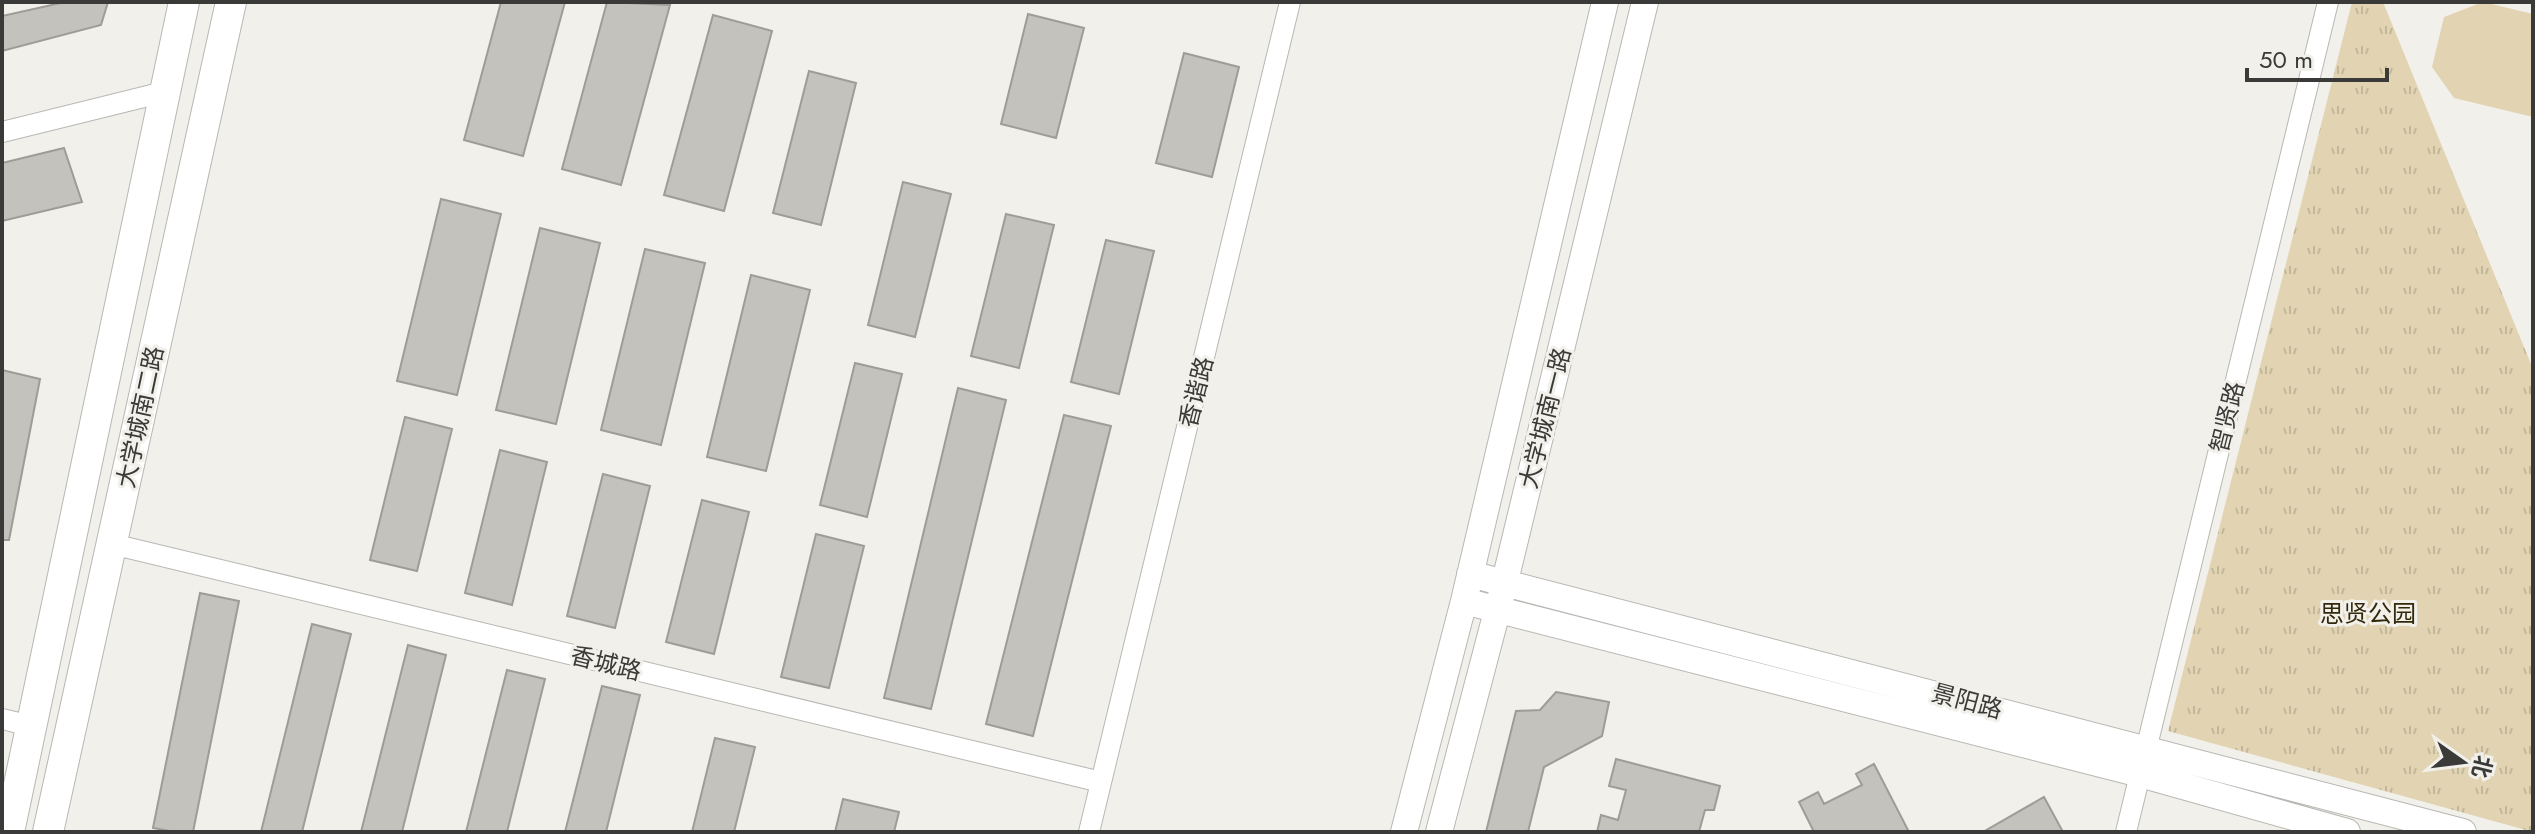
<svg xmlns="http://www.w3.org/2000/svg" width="2535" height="834" viewBox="0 0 2535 834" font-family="Jost,'Noto Sans SC',sans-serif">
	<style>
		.green { fill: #e2d4b2 }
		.park { fill: url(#park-tufts) }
		.building { fill: #c4c2bd; stroke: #9e9c98; stroke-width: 2 }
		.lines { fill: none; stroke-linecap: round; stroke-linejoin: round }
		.minor-casing { stroke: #b9b7b3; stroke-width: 22 }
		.major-casing { stroke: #b9b7b3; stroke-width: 28 }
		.highway-casing { stroke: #b9b7b3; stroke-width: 32 }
		.minor { stroke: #fff; stroke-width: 20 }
		.major { stroke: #fff; stroke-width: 26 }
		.highway { stroke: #fff; stroke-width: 30 }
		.labels { text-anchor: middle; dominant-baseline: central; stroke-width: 6; stroke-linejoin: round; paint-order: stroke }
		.street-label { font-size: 24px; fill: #3a3a38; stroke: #f1f0eb }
		.park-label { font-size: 24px; fill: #332809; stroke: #f1f0eb }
	</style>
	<defs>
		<pattern id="park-tufts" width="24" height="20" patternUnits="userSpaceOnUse" patternTransform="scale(2)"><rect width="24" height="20" fill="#e2d4b2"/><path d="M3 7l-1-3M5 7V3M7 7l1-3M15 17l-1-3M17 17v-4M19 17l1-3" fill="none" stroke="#c3b79a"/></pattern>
	</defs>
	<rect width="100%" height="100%" fill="#f1f0eb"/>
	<path class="green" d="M2483,2l50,12v103l-79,-19 -22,-31 12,-50z"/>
	<path class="park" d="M2352,2h31l150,367v463l-365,-101z"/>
	<path class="building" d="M65,2h43l-7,23 -99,26v-35z
		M501,2h64l-42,154 -59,-16z
		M607,2l63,3 -49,180 -59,-16z
		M1028,14l56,14 -28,110 -55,-14z
		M713,15l59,16 -48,180 -60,-16z
		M1184,53l55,14 -27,110 -56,-14z
		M809,71l47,12 -35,142 -48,-12z
		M64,148l18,54 -80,19v-58z
		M903,182l48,12 -36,143 -47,-12z
		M441,199l60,15 -44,181 -60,-14z
		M1006,214l48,11 -35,143 -48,-12z
		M540,228l60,15 -44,181 -60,-14z
		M1106,240l48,11 -35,143 -48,-12z
		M645,249l60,14 -44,182 -60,-15z
		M751,275l59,15 -44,181 -59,-14z
		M855,363l47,11 -35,143 -47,-12z
		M2,370l38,9 -31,161h-7z
		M958,388l48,12 -75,309 -47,-11z
		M1064,415l47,11 -78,310 -47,-12z
		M405,417l47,12 -35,142 -47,-11z
		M500,450l47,12 -35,143 -47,-12z
		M603,474l47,12 -35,142 -48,-12z
		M702,500l47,12 -35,142 -48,-12z
		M816,534l48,12 -35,142 -48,-11z
		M200,593l39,8 -46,231h-18l-22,-4z
		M312,624l39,10 -49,198h-41z
		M408,645l38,10 -44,177h-41z
		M507,670l38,9 -38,153h-41z
		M602,686l38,9 -34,137h-41z
		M1556,692l53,10 -7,34 -58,31 -16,65h-42l30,-121 24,-1z
		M715,738l40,9 -21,85h-42z
		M1616,759l104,27 -6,24h-9l-6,22h-102l4,-17 17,5 8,-30 -17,-4z
		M1874,764l35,68h-95l-15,-30 19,-10 6,12 38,-19 -6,-11z
		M2044,797l19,35h-80z
		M843,799l56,13 -5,20h-59z"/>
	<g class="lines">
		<g class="minor-casing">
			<path id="minor" d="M2,132l162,-40
				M112,544l989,238
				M2,719l29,7
				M1089,832l201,-830
				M2126,832l202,-830"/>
		</g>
		<g class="major-casing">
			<path id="major" d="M1470,574l993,258
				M1464,601l676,173 207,58
				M1404,832l60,-231 141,-599
				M1439,832l66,-251 140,-579"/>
		</g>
		<g class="highway-casing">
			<path id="highway" d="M9,832l175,-830
				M48,832l183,-830"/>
		</g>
		<use href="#minor" class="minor"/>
		<use href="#major" class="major"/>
		<use href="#highway" class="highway"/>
	</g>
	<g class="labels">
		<g class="street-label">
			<text transform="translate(1196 392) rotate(-76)">香谐路</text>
			<text transform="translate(140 417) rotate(-78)">大学城南二路</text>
			<text transform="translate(2227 417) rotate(-76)">智贤路</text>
			<text transform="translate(1545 418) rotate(-76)">大学城南一路</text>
			<text transform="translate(606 663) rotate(14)">香城路</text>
			<text transform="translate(1967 701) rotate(15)">景阳路</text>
		</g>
		<g class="park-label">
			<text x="2368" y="613">思贤公园</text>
		</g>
	</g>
	<rect width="2535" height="834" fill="none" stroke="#3a3a38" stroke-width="8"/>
	<g transform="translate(2463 762) rotate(104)" stroke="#f1f0eb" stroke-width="6" paint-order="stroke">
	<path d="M0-6L14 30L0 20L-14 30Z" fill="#3a3a38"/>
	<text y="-12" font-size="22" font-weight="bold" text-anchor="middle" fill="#3a3a38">北</text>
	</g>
	<path d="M2247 68v12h140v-12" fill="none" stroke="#3a3a38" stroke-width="4"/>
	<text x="2259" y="68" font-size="24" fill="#3a3a38" stroke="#f1f0eb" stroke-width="6" paint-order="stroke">50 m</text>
</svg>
